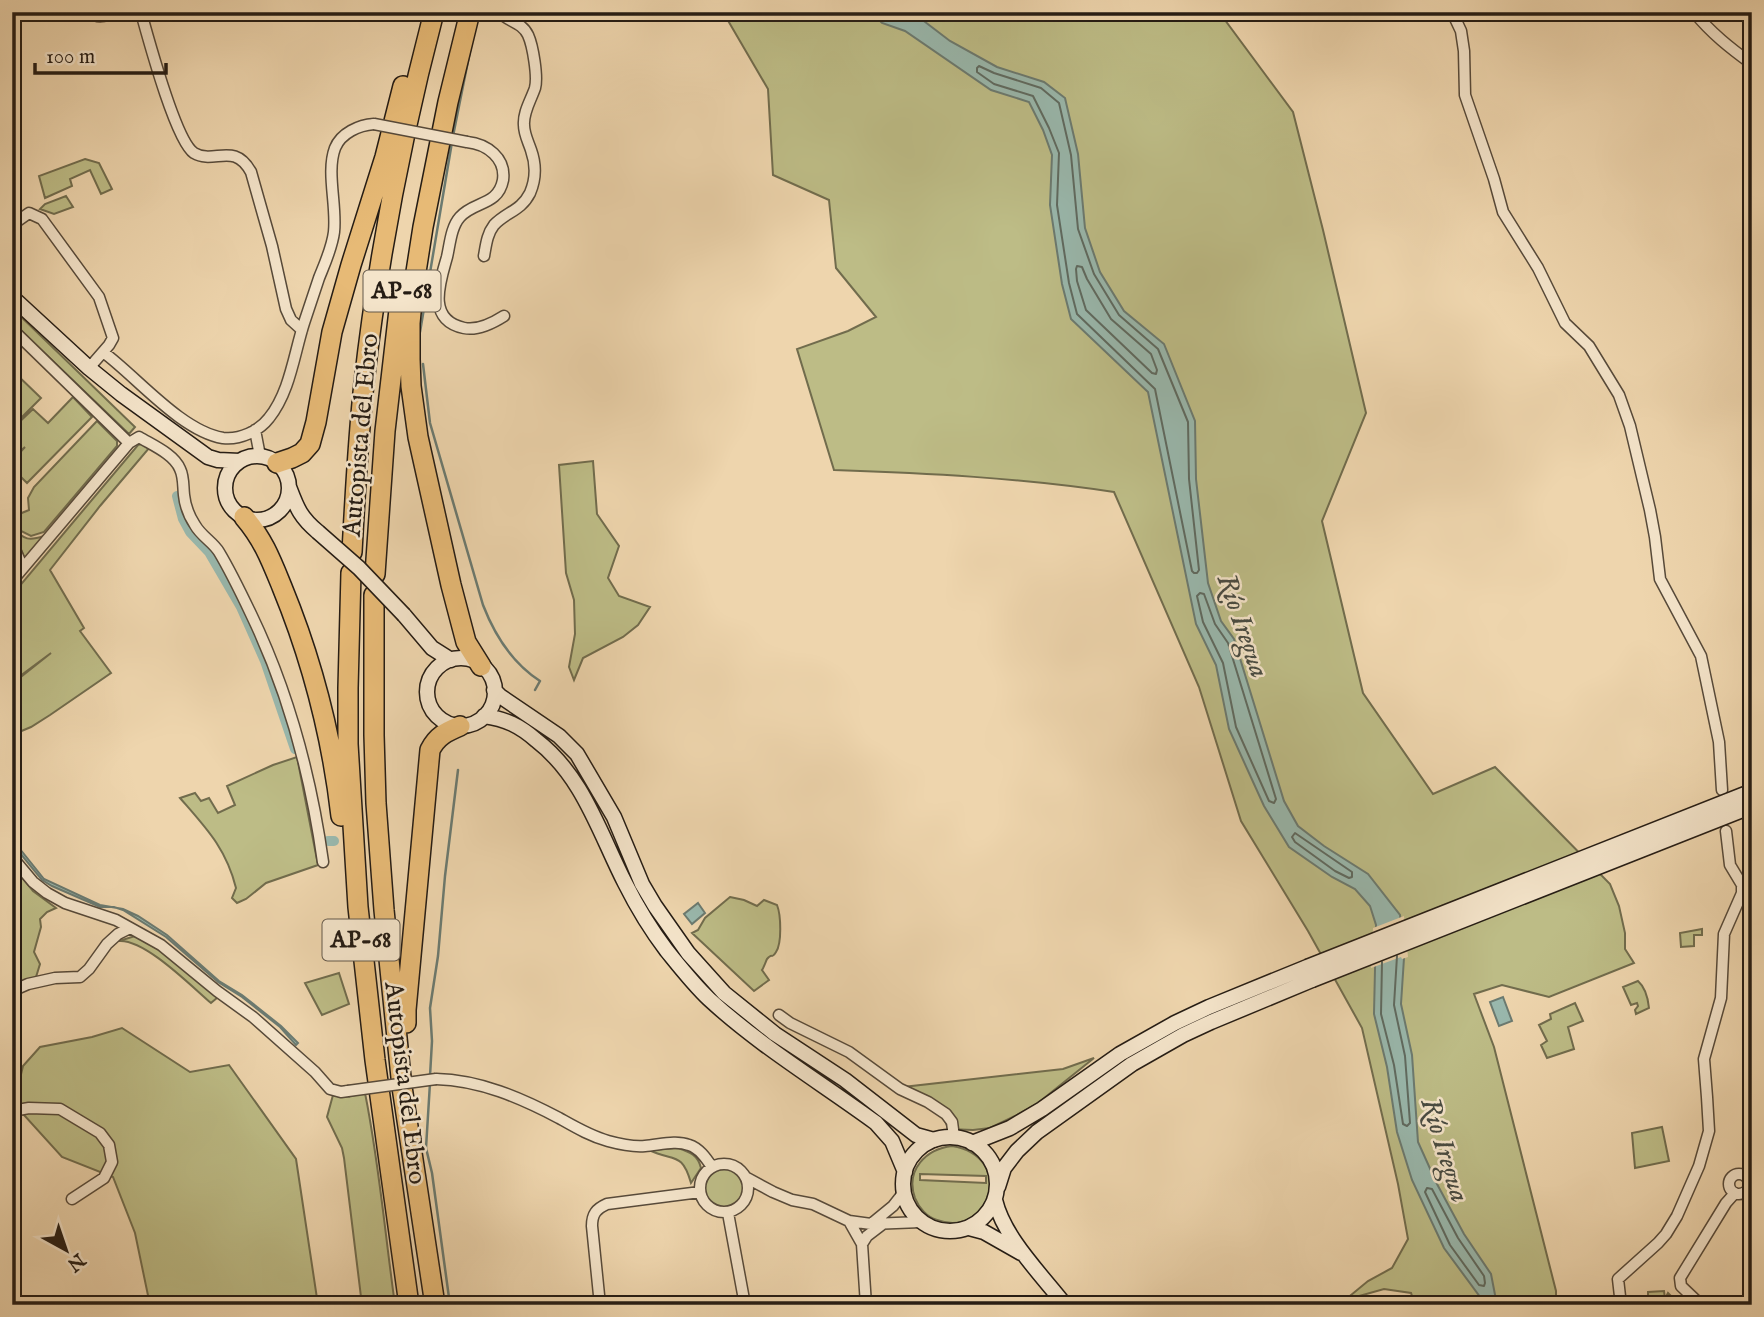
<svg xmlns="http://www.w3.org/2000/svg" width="1764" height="1317" viewBox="0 0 1764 1317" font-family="'IM FELL English',serif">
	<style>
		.green { fill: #bdbc86; stroke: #716c4d; stroke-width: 2; fill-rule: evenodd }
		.water { fill: #99b8ad; stroke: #6b7a70; stroke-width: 2 }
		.pier { fill: #eed5ad }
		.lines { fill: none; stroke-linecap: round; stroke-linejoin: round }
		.shore { stroke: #5f6a60; stroke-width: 2 }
		.stream { stroke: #6b7a70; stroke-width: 2.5 }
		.canal { stroke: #99b8ad; stroke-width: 10 }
		.minor-casing { stroke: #574a3a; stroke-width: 13 }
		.secondary-casing { stroke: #251c14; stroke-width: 17 }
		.motorway-casing { stroke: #251c14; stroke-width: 22 }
		.minor { stroke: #f4e4ca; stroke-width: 10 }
		.secondary { stroke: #f4e4ca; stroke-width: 14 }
		.motorway { stroke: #e7ba76; stroke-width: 19 }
		.minor-bridge-casing { stroke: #574a3a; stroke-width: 13; stroke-linecap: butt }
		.secondary-bridge-casing { stroke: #251c14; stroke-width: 17; stroke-linecap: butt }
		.minor-bridge { stroke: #f4e4ca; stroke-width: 10 }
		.secondary-bridge { stroke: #f4e4ca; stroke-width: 14 }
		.labels { text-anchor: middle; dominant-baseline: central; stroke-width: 5; stroke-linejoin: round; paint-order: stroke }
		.shield { fill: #f4e4ca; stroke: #63584b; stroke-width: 2 }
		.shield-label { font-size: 24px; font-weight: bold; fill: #251c14 }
		.street-label { font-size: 26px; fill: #251c14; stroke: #f4e4ca }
		.water-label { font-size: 28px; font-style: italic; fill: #484b42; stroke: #f4e4ca }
	</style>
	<rect width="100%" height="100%" fill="#eed5ad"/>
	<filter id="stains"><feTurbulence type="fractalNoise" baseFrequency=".00286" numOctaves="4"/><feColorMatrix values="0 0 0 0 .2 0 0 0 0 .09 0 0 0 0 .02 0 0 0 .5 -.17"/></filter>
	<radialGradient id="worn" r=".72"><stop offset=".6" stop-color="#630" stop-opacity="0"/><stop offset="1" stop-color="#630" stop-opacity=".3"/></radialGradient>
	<path class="green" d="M723,12h496l74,100 30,118 43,183 -44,108 41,172 70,101 62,-27 115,117 9,22 6,27v16l9,14 -85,34 -47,-12 -28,9 20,53 62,244v14h-141l-4,-12 -27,-4 -39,11 23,-19 24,-13 16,-29 -10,-55 -36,-156 -54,-97 -67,-110 -42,-134 -85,-195c-93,-14 -187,-19 -280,-22l-37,-121 51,-18 28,-14 -40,-49 -7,-68 -56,-25 -5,-86z
		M85,159l14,4 13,26 -11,5 -11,-24 -20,9 2,7 -27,12 -6,-22z
		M66,196l7,11 -19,7 -14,-5 5,-5z
		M12,308l123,119 -6,7 -117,-112z
		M12,370l29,28 -29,29z
		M73,397l19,20 -65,66 -15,-15v-7l13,-14 -6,5 -7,-7v-16l21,-20 15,14z
		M97,421l20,20v5l-73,86 -13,4 -12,-6 -7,-7v-6l17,-7 -1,-12 6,-11z
		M144,443l6,4 -50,59 -50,64 34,58 -4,3 31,42 -61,42 -19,12 -19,8v-51l39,-31 -39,29v-87l126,-150z
		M593,461l4,53 22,32 -11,32 11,18 31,11 -12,18 -15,12 -40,21 -9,22 -5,-13 6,-33 -1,-34 -8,-27 -7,-108z
		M12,528c13,12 17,13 32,8l-19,23z
		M297,757l21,108 -52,18 -20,16 -9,4 -5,-5 4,-10c-10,-40 -30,-60 -56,-90l15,-5 6,8 8,-3 9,15 17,-8 -8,-19 46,-21z
		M12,865l21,26 23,17 -9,4 -7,7 1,8 -7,25 6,12 -4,13 -24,11z
		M730,897l14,3 13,6 7,-6 13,5c4,10 5,38 -1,47 -5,8 -3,0 -9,7 -1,2 -4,10 -5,11l7,10 -15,11 -62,-58 6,-3 7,-12z
		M1702,929v6h-8v11l-13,1 -1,-14z
		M135,936l26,15 57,46 -7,6c-20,-17 -66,-64 -92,-62z
		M339,973l10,31 -27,11 -17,-32z
		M1638,981c8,7 10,17 11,27l-13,6 -1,-4 3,-4 -1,-3 -6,2 -8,-18z
		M1575,1003l8,18 -15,6 6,22 -27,9 -6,-13 6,-4 -8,-16 12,-6 -1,-5z
		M122,1028l68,44 39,-7 67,94 22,146h-168l-15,-72 -22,-56 -51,-20 -48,-53 9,-38 17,-19 52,-10z
		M1094,1058l-56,45 -23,13 -25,12 -17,2 -25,-1 -5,-15 -40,-27 160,-18z
		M365,1093c14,69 20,141 30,212h-33l-18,-147 -2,-10 -15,-31 6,-22c11,4 21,0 32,-2z
		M1662,1127l7,34 -34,7 -3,-35z
		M952,1146c65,11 37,93 -15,74 -10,-3 -18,-12 -22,-22 -10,-28 11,-49 37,-52zM920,1174l66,2v7l-66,-3z
		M678,1148c12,4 20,7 23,20l-10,15c-9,-32 -17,-21 -42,-33z
		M705 1189a20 20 0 1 1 40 0a20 20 0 1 1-40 0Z
		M1664,1291l1,8 3,-6 5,5 2,7h-30l-1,-8 4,-1v-4z"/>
	<path class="water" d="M871,12h41l38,29 47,26 47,15 21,16 13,56 7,74 15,44 24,39 40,33 31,77 1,58 12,104 13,38 13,18 50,162 14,25 26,20 44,28 32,41 4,43 -3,46 11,51 6,87 19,42 27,50 27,40 6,31h-15l1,-4 -39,-53 -32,-68 -15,-48 -10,-65 -13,-53 2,-89 -6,-19 -15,-17 -23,-12 -43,-30 -25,-41 -35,-77 -13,-64 -20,-41 -48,-232 -77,-73 -9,-35 -12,-79 2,-50 -9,-25 -14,-28 -38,-12 -86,-59 -23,-8z
		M12,839l32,40 56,26 23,4 15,7 29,19 52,46 23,14 39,31 17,17 -2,2 -16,-18 -38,-30 -24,-15 -52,-45 -43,-27 -9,-3h-14l-48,-21 -10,-6 -23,-28 -7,-10z
		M698,903l7,10 -13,11 -8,-10z
		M1503,997l9,24 -13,5 -9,-24z"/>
	<path class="pier" d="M1404,916l4,41 -6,2 -1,-2 -30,11 2,-40z"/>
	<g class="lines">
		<path class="shore" d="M979,66l15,7 47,15 18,15 12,52 7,74 16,45 25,41 39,34 30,73 1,57 10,91 -2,3h-3l-2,-2 -37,-182 -78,-75 -8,-31 -12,-78 2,-52 -10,-25 -16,-32 -39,-12 -17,-12v-4z
			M1077,266l5,1 5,12 24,40 40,35 6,16 -1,4 -4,-1 -66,-63 -9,-29 -1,-12z
			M1200,593l4,1 11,30 13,19 48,156 -2,4 -5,-2 -33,-74 -13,-64 -20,-41 -6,-26z
			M1295,833l57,39v5l-3,1 -14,-7 -40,-29 -3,-5z
			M1382,962l-1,52 13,51 9,59 4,2 3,-3 -5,-67 -11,-51 3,-49
			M1427,1188l5,1 26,49 26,38 1,7 -1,3 -5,-1 -29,-40 -25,-53z"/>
		<path class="stream" d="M453,136l18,-90
			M420,332l32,-190
			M423,364l7,59 53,182c12,31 29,58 57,76l-5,9
			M430,1076l2,-35 -2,-33 8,-52 7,-80 13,-106
			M430,1083l-4,65 6,25 18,132"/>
		<path class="canal" d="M177,496l6,23 7,13 19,20 32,55 24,54 30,88
			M328,841h6"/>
		<g class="minor-casing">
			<path id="minor" d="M90,12c8,7 15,4 24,0
				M139,12l3,4c7,25 34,125 52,137 20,12 40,-12 57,19l21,74 14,63 5,11 11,10
				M1452,12l9,19 3,20 1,44 29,84 9,33 35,56 27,55 24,23 30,49 11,31 20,84 5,27 5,42 41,77 18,86 3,48
				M1694,12c17,21 36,36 58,52
				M467,142c20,2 39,16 36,38 -5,26 -29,21 -43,37 -9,10 -10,27 -13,40 -7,25 -21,63 17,71 14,3 29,-5 40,-12
				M12,225l17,-12 13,6 57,78 14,41 -4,7 -20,23
				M484,256c2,-11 3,-22 10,-31 12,-13 27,-14 36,-32 6,-14 6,-29 1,-43 -3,-9 -7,-16 -7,-25 -1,-13 7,-25 11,-37 3,-11 -2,-42 -7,-53 -6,-13 -20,-13 -29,-23
				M12,329l117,114
				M103,352c34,25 78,79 120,86 17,2 36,-7 46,-20 21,-26 25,-64 35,-95 5,-15 10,-30 15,-45 6,-15 13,-30 15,-46 3,-27 -8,-60 1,-84 6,-15 24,-23 39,-24
				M255,430l5,26
				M12,543l11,25
				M12,581l117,-138 10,-6c13,8 35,17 41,32 4,8 3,18 4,26 1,10 5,21 11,30 6,11 18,17 24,27 12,20 22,41 32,62 38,79 60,162 72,248
				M12,857l21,25 14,11 18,10 51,17 45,25 56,46 36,26 62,55 15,17 11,3 7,-1
				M12,991l16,-7 27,-6 25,-1 9,-8 18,-25 11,-10 12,-6
				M779,1015l11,8 59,29 51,37 28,13 18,12 6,8 2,15
				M436,1079c44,1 85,19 123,39 16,9 31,18 49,23 11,3 26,6 37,5 14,-1 31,-6 44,-1 10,3 17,13 23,22
				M12,1111l17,-3 31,1 40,24 9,12 3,17 -8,16 -32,21
				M700 1188a24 24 0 1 1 48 0a24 24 0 1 1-48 0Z
				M1729 1184a10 10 0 1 1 20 0a10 10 0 1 1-20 0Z
				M747,1178l26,14 19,8 21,4 36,17 22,3 50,-2
				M728,1213l17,92
				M849,1221l13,23 5,-8 17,-13
				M871,1224l22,-18 11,-14
				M862,1244l4,61
				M600,1305l-8,-79c0,-12 4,-17 15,-22l93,-12
				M1621,1305l-3,-26 40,-36 8,-9 11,-18 22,-50 10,-35 -2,-34 -3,-38 17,-61 3,-64 18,-41v-8l-12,-20 -4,-34
				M1701,1305l-20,-19 -1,-8 46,-75 9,-10"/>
		</g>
		<g class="secondary-casing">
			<path id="secondary" d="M12,297l77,71 32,26 87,63 10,3 22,1
				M225 488a32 32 0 1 1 64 0a32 32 0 1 1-64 0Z
				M289,487c8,21 11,30 29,45
				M404,615l28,33 19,12
				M427 692a34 34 0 1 1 68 0a34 34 0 1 1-68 0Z
				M494,690l6,6 59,40 18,18 37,63 28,67 13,22 33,47 36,40 51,41 70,46 71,55 18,5
				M484,716c22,3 36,10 52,24 47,36 63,92 89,143 12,24 26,47 42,68 13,16 27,34 42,48 51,47 111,83 167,124l16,18 13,31
				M903 1184a47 47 0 1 1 94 0a47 47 0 1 1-94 0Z
				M972,1143l38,-15 32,-19 78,-55 55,-31 34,-16 98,-40
				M998,1187l6,-19 13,-17 20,-19 95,-68 51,-29 28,-13 101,-42
				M995,1200c9,38 46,74 70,105
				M969,1228l15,4 37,21"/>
		</g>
		<g class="motorway-casing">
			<path id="motorway" d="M470,12l-22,90 -25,125 -10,64 -3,32v36l1,27 7,51 33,148 15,57 15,24
				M277,463l15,-5 10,-5 8,-9 6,-22 16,-90 19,-67 34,-108 18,-71
				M244,517c19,22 27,43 38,70 30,73 50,151 59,229
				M352,552c3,-56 6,-113 12,-169 14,-125 38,-249 70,-371
				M351,573l-3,115v56l10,163 17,153 34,245
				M375,574l10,-143 14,-121
				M374,595v140l2,68 8,107 18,177 33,218
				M406,1023v-13l24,-260c7,-14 16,-18 30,-24"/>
		</g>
		<use href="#minor" class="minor"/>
		<use href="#secondary" class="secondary"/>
		<use href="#motorway" class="motorway"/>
		<g class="minor-bridge-casing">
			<path id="minor-bridge" d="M374,124l93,18
				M348,1091l88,-12"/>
		</g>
		<g class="secondary-bridge-casing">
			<path id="secondary-bridge" d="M318,532l41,36 45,47
				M1307,967l438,-173
				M1312,980l438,-173"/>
		</g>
		<use href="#minor-bridge" class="minor-bridge"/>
		<use href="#secondary-bridge" class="secondary-bridge"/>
	</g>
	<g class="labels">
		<g class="shield">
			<rect x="363.5" y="270.5" width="77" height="41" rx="5"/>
			<rect x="322.5" y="919.5" width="77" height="41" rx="5"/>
		</g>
		<g class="shield-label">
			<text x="402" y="291">AP-68</text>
			<text x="361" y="940">AP-68</text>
		</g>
		<g class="street-label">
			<text transform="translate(361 435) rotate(-85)">Autopista del Ebro</text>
			<text transform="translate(405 1083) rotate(83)">Autopista del Ebro</text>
		</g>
		<g class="water-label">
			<text transform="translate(1242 626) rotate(71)">Río Iregua</text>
			<text transform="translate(1444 1150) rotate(73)">Río Iregua</text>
		</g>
	</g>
	<rect width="1764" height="1317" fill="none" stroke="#eed5ad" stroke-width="42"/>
	<rect x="14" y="14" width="1736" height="1289" fill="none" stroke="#251c14" stroke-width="3.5"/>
	<rect x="21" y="21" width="1722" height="1275" fill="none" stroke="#251c14" stroke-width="2"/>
	<g transform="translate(66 1250) rotate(140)" stroke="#f4e4ca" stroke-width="5" paint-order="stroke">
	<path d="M0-5L12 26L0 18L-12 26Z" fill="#251c14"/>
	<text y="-10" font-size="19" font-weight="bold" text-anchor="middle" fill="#251c14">N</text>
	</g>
	<path d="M35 63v10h131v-10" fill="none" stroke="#251c14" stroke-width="3.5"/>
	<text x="46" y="63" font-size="21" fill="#251c14" stroke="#f4e4ca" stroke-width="5" paint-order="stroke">100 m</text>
	<rect width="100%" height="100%" filter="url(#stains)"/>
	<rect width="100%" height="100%" fill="url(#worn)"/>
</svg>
